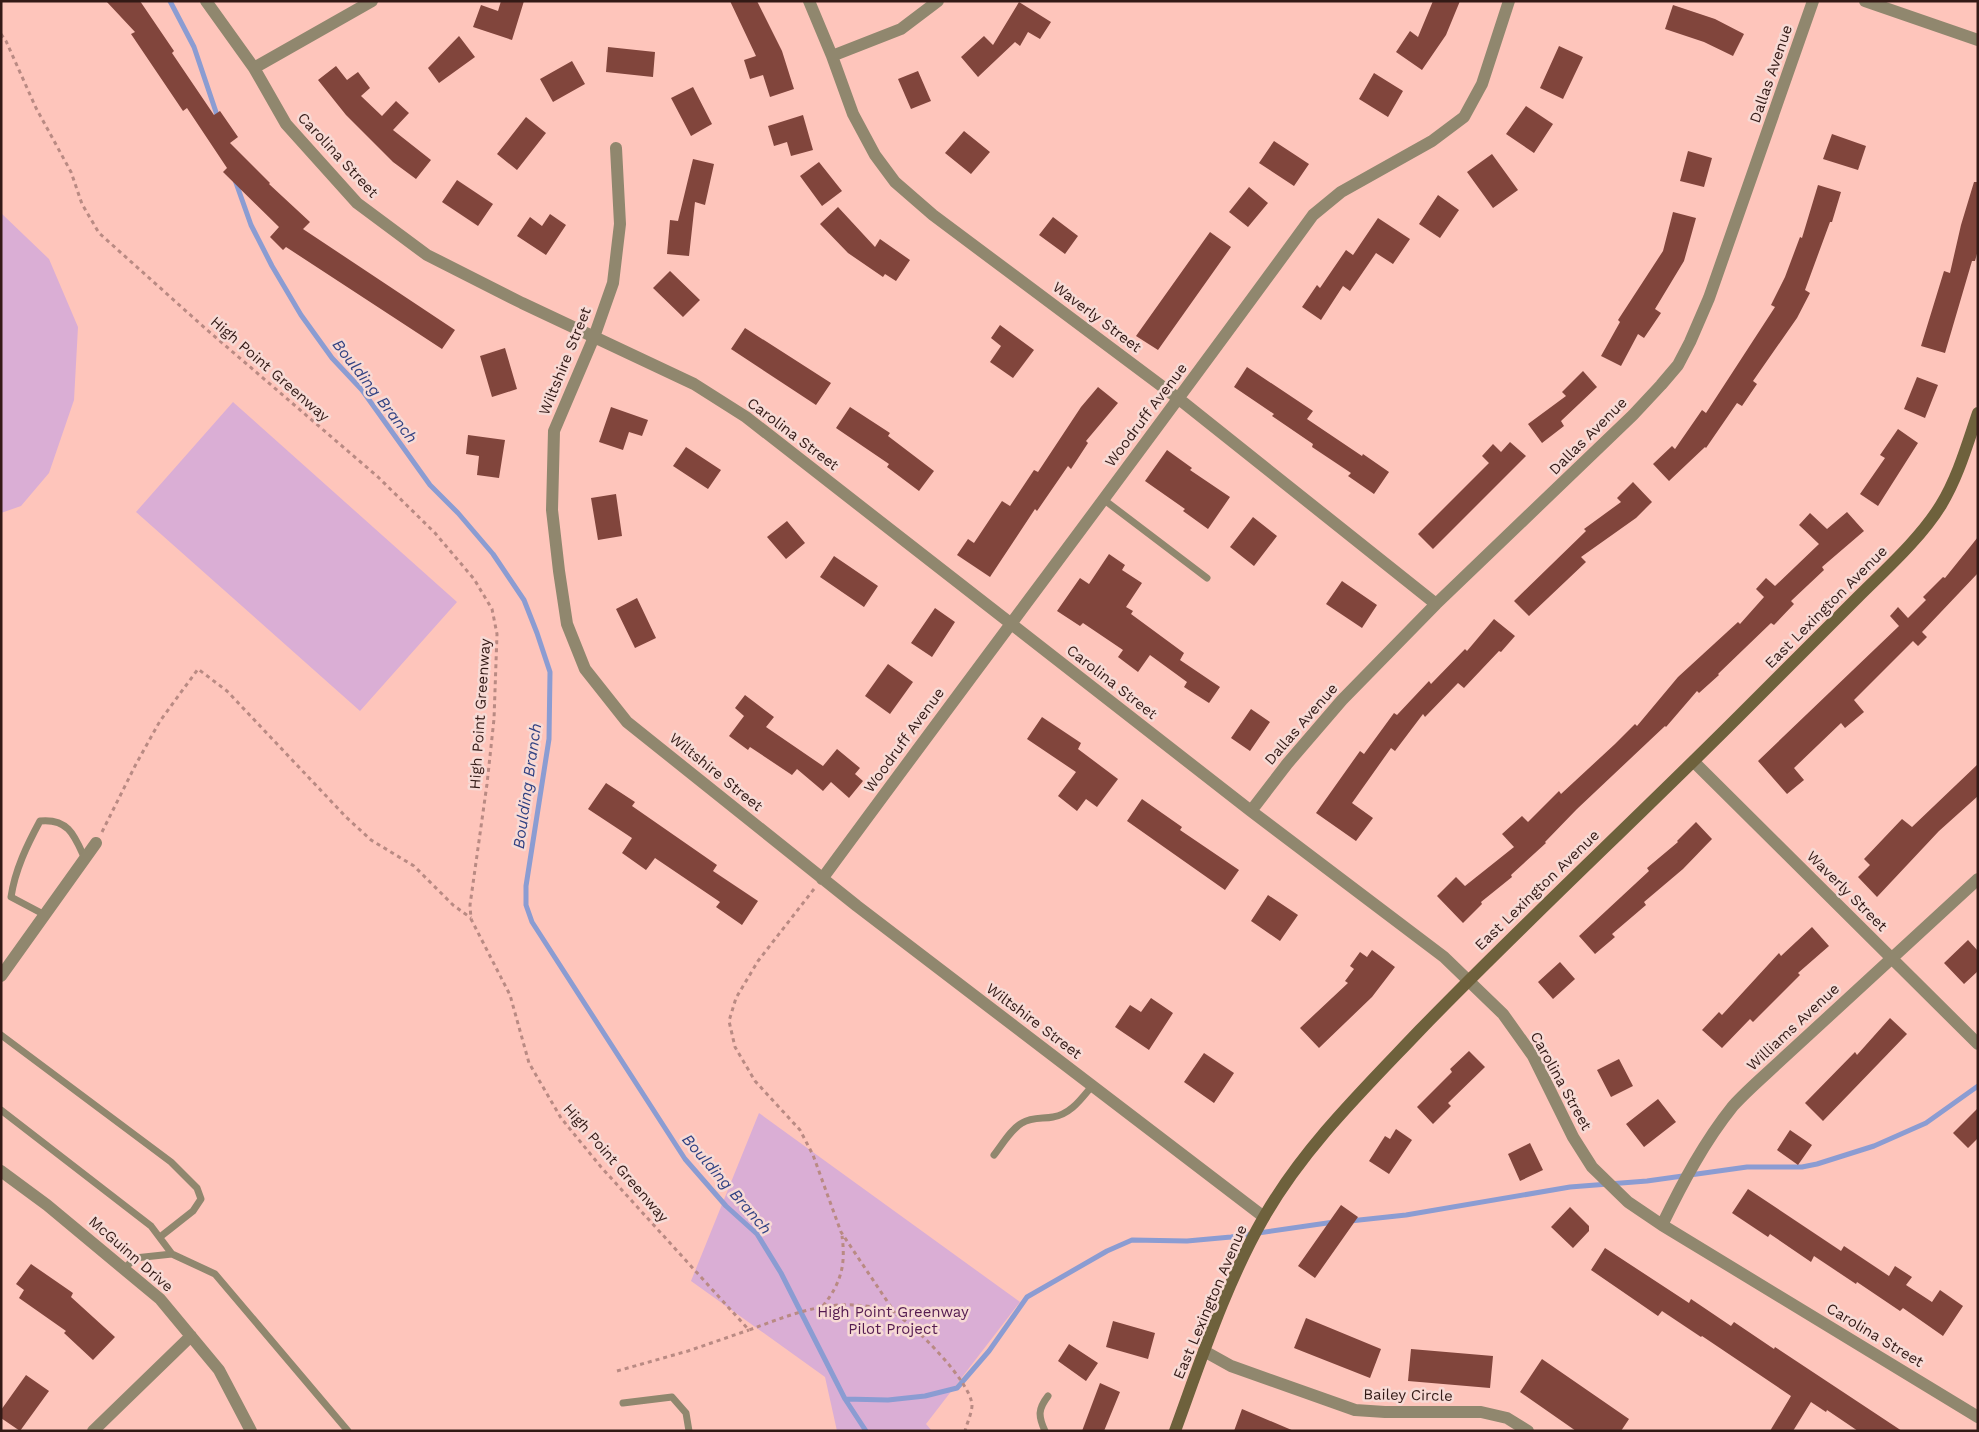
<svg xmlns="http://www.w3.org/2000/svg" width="1979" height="1432" viewBox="0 0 1979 1432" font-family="'Work Sans',sans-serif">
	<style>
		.green { fill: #daaed5 }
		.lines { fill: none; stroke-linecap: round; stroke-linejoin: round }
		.stream { stroke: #8b9cd2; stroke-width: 5 }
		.building { fill: #81453c }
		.path { stroke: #b98a83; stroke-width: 3; stroke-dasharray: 4 4; stroke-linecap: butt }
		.lane { stroke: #90876e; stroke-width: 7 }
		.street { stroke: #90876e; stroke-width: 12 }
		.secondary { stroke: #6e613c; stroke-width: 12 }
		.labels { text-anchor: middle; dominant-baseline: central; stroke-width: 5; stroke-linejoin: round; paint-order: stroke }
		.street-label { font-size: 15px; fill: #331a16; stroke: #f7dad5 }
		.park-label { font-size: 15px; fill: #551c51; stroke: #f7dad5 }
		.water-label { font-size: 16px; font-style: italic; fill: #314283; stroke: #f7dad5 }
	</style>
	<rect width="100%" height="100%" fill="#fec5bb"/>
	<path class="green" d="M1,213l48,46 29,68 -4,73 -25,73 -28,33 -20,7z
		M233,402l224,200 -97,109 -224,-199z
		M759,1113l261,189 -94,122 6,7h-95l-12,-54 -134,-96z"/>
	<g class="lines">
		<path class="stream" d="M170,1l24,46 24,71
			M235,180l16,45 21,41 29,49 31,43 30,32 68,95 28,28 35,41 31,46 13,33 13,39 -1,67 -23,147v19l6,17 153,237 41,47 31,28 24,39 64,126 21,32
			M1350,1221l56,-6 164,-28 77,-6 100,-14h55l15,-3 57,-18 52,-23 52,-37
			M845,1399l43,1 37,-4 32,-8 32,-37 38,-54 80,-46 25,-11 55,1 44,-4 103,-15"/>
	</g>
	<path class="building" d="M106,1h34l34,50 -2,2 42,62 6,-4 18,26 -8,6 40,40 -1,1 41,38 -7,7 152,101 -13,19 -156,-102 -3,3 -13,-13 9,-10 -56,-55 4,-4 -40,-60 -4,3 -52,-77 4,-2z
		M501,1h23l-12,39 -39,-13 8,-22 17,6z
		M730,1h27l25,50 12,38 -24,8 -7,-22 -13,4 -6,-19 12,-4z
		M1433,1h27l-14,34 -24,35 -26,-18 14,-21 8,6z
		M1019,2l32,20 -11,17 -12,-7 -8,14 -5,-4 -37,35 -17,-20 23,-21 9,9z
		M1673,5l42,14 29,15 -11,22 -29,-14 -39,-13z
		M459,36l16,21 -36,26 -11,-15z
		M1559,46l24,11 -20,42 -23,-11z
		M608,47l47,5 -2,25 -47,-5z
		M572,61l13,23 -32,18 -13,-23z
		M336,66l11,14 11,-8 12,16 -9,8 21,20 14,-15 13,12 -16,17 38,30 -15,19 -23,-17 -47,-47 -28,-35z
		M918,71l13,30 -20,8 -13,-30z
		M1374,73l29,18 -15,26 -29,-18z
		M693,87l19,37 -21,12 -20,-38z
		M1526,106l27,18 -19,29 -28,-19z
		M803,115l10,35 -22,6 -4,-14 -13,4 -6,-20z
		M526,117l20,16 -29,37 -20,-16z
		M964,131l26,21 -19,22 -26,-21z
		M1832,134l34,12 -8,24 -35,-11z
		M1274,141l35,23 -15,22 -35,-23z
		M1688,151l24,7 -8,29 -24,-6z
		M1492,154l26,36 -25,18 -26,-36z
		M693,159l21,5 -9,41 -10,-3 -6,54 -22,-2 3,-34 8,1z
		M819,162l23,29 -20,15 -22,-30z
		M457,180l36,24 -15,22 -36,-24z
		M1974,182h4v68l-3,11h-3l-27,92 -24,-7 23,-75 6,2 11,-48z
		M1818,185l23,7 -9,30h-2l-25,68 5,3 -13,25 -44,63 4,3 -15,22 -5,-3 -31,45 -1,-1 -36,34 -16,-17 19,-18 3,3 27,-39 4,3 69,-106 -4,-2 14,-28 15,-40 2,1z
		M1249,187l19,16 -20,24 -19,-15z
		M1438,195l21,15 -19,28 -21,-14z
		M838,207l37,40 5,-8 30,21 -14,21 -11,-7 -2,3 -35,-24 -28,-29z
		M1673,212l23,6 -12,43 -29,48 6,4 -17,25 -6,-4 -17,32 -20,-10 19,-34 -2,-2 45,-69z
		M550,214l16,11 -20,30 -29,-19 13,-19 12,9z
		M1053,217l25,19 -13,18 -26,-19z
		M1378,218l32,21 -17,25 -17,-11 -26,38 -7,-5 -22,34 -19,-13 15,-22 3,3 26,-38 7,5z
		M1210,232l21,15 -73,103 -22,-14z
		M670,271l30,29 -17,17 -30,-29z
		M1000,325l34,25 -21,28 -23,-16 11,-16 -10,-8z
		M745,328l86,55 -15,22 -85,-56z
		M505,348l12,41 -25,8 -12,-41z
		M1247,367l66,44 -6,8 55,37 1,-2 26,18 -15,22 -26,-18 3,-3 -39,-26 1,-3 -41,-28 2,-2 -40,-27z
		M1583,371l14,16 -36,34 3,5 -22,17 -14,-19 38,-28 -4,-4z
		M1917,377l21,8 -13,33 -21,-9z
		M1098,387l20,16 -32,38 2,2 -17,26 -3,-3 -31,45 -2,-2 -45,68 -33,-22 11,-16 6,4 28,-42 8,5 24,-36 4,2 43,-65z
		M611,407l37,13 -6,16 -13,-4 -6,18 -24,-8z
		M850,407l40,26 -2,3 46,35 -15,20 -32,-24 2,-3 -53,-36z
		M1898,429l20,14 -40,63 -18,-12 25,-36 -5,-3z
		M468,435l37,5 -6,38 -22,-3 2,-19 -13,-2z
		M1510,442l16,14 -93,93 -15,-15 71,-71 -7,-7 11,-12 8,8z
		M686,447l35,23 -13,19 -35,-23z
		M1167,450l25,18 -2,2 40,27 -22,32 -25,-18 2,-2 -40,-28z
		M1633,482l19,20 -16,16 -55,39 5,5 -57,54 -15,-15 72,-70 -2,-2 37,-27 -4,-4z
		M616,494l6,42 -24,4 -7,-42z
		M1847,512l17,19 -42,36 2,3 -33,31 3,3 -20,21 -3,-2 -53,51 1,1 -20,18 -2,-2 -31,36 -1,-1 -88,83 -32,33 1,1 -35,32 1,2 -31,25 1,2 -19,19 -26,-27 19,-19 9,9 49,-39 -12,-13 20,-18 6,6 31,-31 2,3 54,-50 20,-20 2,2 41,-49 60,-55 2,2 24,-27 -8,-8 10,-11 9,8 44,-42 -20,-19 11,-12 17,16z
		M1253,517l24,19 -23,30 -24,-19z
		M787,521l18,22 -19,16 -19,-22z
		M1978,537v36l-56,59 5,5 -9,9 -5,-5 -59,59 10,12 -19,16 -4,-5 -47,45 10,12 -17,14 -29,-33 141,-135 -9,-10 8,-9 10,11 18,-18 -3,-3 20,-20 2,1z
		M1109,554l16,11 -3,5 20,13 -16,24 7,4 -2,3 53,39 -4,7 40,27 -11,16 -25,-16 3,-5 -37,-27 -12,17 -20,-15 5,-7 -40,-27 -3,3 -23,-15 23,-33 9,6z
		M834,556l44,30 -14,21 -44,-30z
		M1342,581l35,24 -15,23 -36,-24z
		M637,598l19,40 -21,10 -19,-39z
		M935,608l20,14 -23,35 -21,-14z
		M1494,619l21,17 -14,16 -2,-1 -35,37 -6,-5 -33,34 -2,-3 -28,37 -4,-3 -39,55 21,15 -17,23 -40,-28 44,-62 4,3 30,-41 3,2 32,-34 2,3 34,-35 2,2z
		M888,664l25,18 -23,32 -25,-18z
		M745,695l29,22 -8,10 57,39 14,-17 23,19 -5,6 8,7 -14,17 -18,-16 -8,9 -26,-22 -5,6 -42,-28 -2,3 -19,-14 15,-20 -9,-8z
		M1251,709l19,13 -20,29 -19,-13z
		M1042,717l39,26 -3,6 40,30 -21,28 -11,-8 -9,12 -19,-15 18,-24 -49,-33z
		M1978,764v32l-39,35 -62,66 -19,-20 12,-12 -6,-6 38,-40 10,8z
		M606,783l29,19 -3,4 85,59 -4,6 45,30 -16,24 -26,-18 4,-5 -65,-44 -9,12 -24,-17 10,-15 -44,-29z
		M1142,799l40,28 -2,3 59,40 -14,20 -98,-69z
		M1696,822l16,17 -29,30 -39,33 2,3 -34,29 3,3 -20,17 -16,-18 70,-65 -2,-3 31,-26 -1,-1z
		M1268,895l30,20 -18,26 -29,-20z
		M1812,927l17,19 -31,27 2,2 -47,47 -3,-3 -28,29 -20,-18 17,-18 3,3 57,-62 2,3z
		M1968,940l10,11v20l-14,13 -20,-21z
		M1372,950l23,17 -23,30 -53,51 -19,-20 48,-45 -3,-2 9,-12 -4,-3 10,-14 7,5z
		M1560,962l15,17 -22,20 -15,-17z
		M1151,998l22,15 -24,37 -34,-23 15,-22 11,7z
		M1890,1018l17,16 -84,87 -18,-18 50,-51 2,3z
		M1469,1051l16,16 -37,36 3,3 -18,18 -16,-17 35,-35 -2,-3z
		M1204,1053l30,20 -20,30 -30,-21z
		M1619,1059l14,27 -22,11 -14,-27z
		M1658,1099l18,23 -32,25 -18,-23z
		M1978,1108v30l-10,10 -15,-15z
		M1396,1129l16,11 -23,34 -20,-13 16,-25 5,3z
		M1790,1130l22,15 -14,20 -21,-15z
		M1530,1143l13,27 -23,11 -12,-27z
		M1748,1189l93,62 3,-5 45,30 6,-10 17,11 -6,8 26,17 8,-12 23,16 -20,30 -40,-28 -3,3 -43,-29 -1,2 -42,-28 -3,6 -41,-28 -2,3 -36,-24z
		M1341,1205l17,12 -43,61 -17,-12z
		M1570,1207l19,19v5l-16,17 -22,-21z
		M1605,1248l84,55 2,-4 40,27 3,-4 40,27 1,-2 127,84h-44l-31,-21 -1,2 -15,-10 -18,29h-23l21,-35 -89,-60 -1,1 -39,-26 -4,5 -67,-46z
		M31,1264l42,29 -2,4 44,40 -22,23 -29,-27 2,-2 -47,-33 5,-8 -8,-6z
		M1306,1318l75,31 -11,29 -76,-30z
		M1113,1321l42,12 -7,26 -42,-12z
		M1069,1344l29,19 -12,18 -28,-20z
		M1411,1349l82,7 -3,32 -82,-7z
		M1542,1359l87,60 -8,12h-45l-56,-39z
		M26,1375l23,16 -29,40 -19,-13v-8z
		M1100,1383l20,9 -16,39h-22z
		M1242,1409l52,22h-60z"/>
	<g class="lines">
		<path class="path" d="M1,34l5,7 30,67 35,64 11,32 17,29 107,96 172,148 57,56 39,46 18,30 5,25 -3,85 -7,65 -17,121 1,14 39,76 19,68 32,55 40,49 148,163c33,-12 68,-27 104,-25 13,1 29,2 41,8 20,11 77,69 78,92 0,8 -5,18 -7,26
			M102,832l33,-66 25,-45 38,-52 29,22 119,126 25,23 43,26 39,39 18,13
			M814,889l-56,72 -22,37 -7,23 6,26 20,34 45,49 13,25 28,77 54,81
			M823,1306c18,-23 23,-41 19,-70
			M617,1371l71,-20 61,-21"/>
		<path class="lane" d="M1103,499l104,79
			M45,915l-34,-18c4,-27 16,-52 29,-76 29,-3 35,16 45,38
			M1,1035l170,127 26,26 4,11 -8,12 -33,26
			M1,1110l150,116 21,28
			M994,1155c8,-10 17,-26 28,-32 10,-6 21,-4 31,-6 18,-3 28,-18 39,-31
			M124,1269l11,-11 37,-4 43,20 133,157
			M623,1403l49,-6 14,16 3,18
			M1045,1431c-7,-15 -7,-22 3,-35"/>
		<path class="street" d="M206,1l48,67 32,56 71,79 70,52 95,48 172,81 52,33 505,394 193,146 59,57 30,42 40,81 19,30 36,35 34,23 316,192
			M809,1l23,55 21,58 22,41 20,27 38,33 246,184 257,205
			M1865,1l113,39
			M832,56l69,-27 37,-28
			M254,68l118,-67
			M616,148l4,76 -7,59 -19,54 -40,94 -2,79 7,61 8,53 18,45 42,53 230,184 407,311
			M1694,762l284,282
			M1251,811l36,-47 55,-64 94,-96 197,-189 28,-30 17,-20 12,-23 19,-44 104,-297
			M822,879c163,-222 329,-441 491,-664l28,-23 91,-51 32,-24 18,-33 27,-83
			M1,976l95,-133
			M1,1171l46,34 113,94 59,71 32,61
			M1662,1225c20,-41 42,-83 71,-119 10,-11 22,-22 33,-32l212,-195
			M1204,1351l27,15 124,44 30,2h96l26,6 21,13
			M93,1431l98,-95"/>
		<path class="secondary" d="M1175,1431c26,-71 51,-148 89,-214 41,-71 100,-128 156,-187 104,-107 214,-209 320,-315 39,-39 78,-78 117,-117 28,-28 63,-59 84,-93 17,-28 26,-60 37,-92"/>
	</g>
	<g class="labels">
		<g class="street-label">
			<text transform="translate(1771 74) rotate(-71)">Dallas Avenue</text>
			<text transform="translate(338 155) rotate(47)">Carolina Street</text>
			<text transform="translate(1097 317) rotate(37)">Waverly Street</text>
			<text transform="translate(565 361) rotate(-68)">Wiltshire Street</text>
			<text transform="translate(270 369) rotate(41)">High Point Greenway</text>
			<text transform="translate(1146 415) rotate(-53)">Woodruff Avenue</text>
			<text transform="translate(793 434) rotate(37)">Carolina Street</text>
			<text transform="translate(1588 436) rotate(-45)">Dallas Avenue</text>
			<text transform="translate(1826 607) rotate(-45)">East Lexington Avenue</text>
			<text transform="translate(1112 682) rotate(38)">Carolina Street</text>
			<text transform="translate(480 714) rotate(-86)">High Point Greenway</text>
			<text transform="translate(1301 724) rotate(-49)">Dallas Avenue</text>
			<text transform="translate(904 740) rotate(-54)">Woodruff Avenue</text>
			<text transform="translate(716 772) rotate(39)">Wiltshire Street</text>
			<text transform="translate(1537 890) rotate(-44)">East Lexington Avenue</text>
			<text transform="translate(1847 891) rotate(45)">Waverly Street</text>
			<text transform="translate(1034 1021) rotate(37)">Wiltshire Street</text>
			<text transform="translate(1793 1027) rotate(-43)">Williams Avenue</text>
			<text transform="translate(1561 1081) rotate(61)">Carolina Street</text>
			<text transform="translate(616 1163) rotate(49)">High Point Greenway</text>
			<text transform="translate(131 1254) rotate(41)">McGuinn Drive</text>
			<text transform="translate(1210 1302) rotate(-67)">East Lexington Avenue</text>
			<text transform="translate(1875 1335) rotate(31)">Carolina Street</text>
			<text transform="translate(1408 1395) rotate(1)">Bailey Circle</text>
		</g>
		<g class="park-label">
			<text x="893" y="1312">High Point Greenway<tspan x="893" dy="17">Pilot Project</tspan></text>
		</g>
		<g class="water-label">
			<text transform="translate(375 391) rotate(52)">Boulding Branch</text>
			<text transform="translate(527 786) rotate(-82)">Boulding Branch</text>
			<text transform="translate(727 1184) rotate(49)">Boulding Branch</text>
		</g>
	</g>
	<rect width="1979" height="1432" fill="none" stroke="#331a16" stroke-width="5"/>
</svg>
